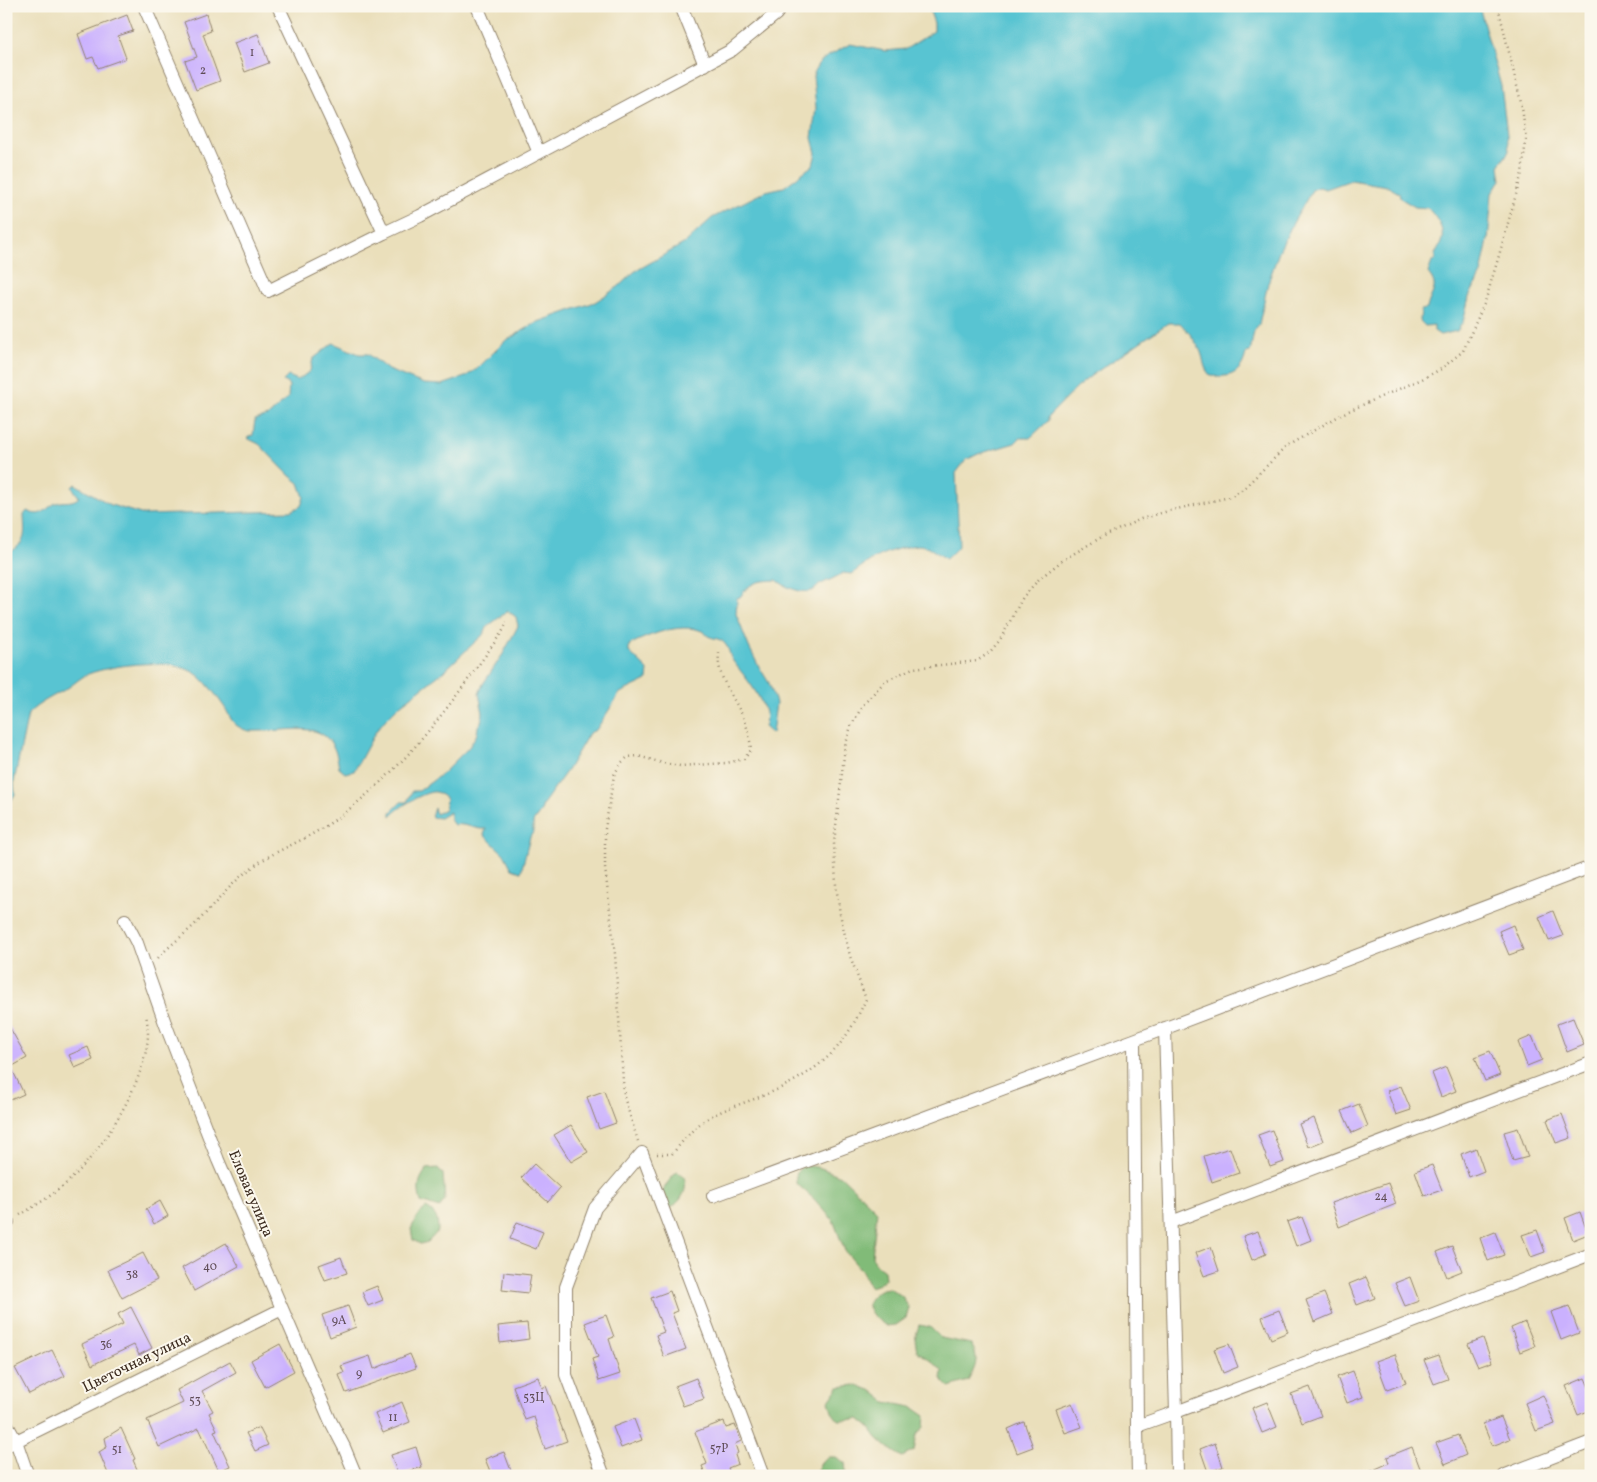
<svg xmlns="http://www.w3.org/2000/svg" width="1597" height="1482" viewBox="0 0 1597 1482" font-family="Vollkorn,serif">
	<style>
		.forest { fill: #81bb78; stroke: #5e724b }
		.water { fill: #59c4d2; stroke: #4a7778 }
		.building { fill: #cab1fe }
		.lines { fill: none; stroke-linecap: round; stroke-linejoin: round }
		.minor-casing { stroke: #92846c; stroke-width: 14 }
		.path { stroke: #92846c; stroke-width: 2.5; stroke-dasharray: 1 4; stroke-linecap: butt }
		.minor { stroke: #fff; stroke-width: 12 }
		.labels { text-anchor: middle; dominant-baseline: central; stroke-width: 4; stroke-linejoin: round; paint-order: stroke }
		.number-label { font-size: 12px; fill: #5f4c56 }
		.street-label { font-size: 15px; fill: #3b2a1e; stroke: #fbf7ec }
	</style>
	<rect width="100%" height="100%" fill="#fbf7ec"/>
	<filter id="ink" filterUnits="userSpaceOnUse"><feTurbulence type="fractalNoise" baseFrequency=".02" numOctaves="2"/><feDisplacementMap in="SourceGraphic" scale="10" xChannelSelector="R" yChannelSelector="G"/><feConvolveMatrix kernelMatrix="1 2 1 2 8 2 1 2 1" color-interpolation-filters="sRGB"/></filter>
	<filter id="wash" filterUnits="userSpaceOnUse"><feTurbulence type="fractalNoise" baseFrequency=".0096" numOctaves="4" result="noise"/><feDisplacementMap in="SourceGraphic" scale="20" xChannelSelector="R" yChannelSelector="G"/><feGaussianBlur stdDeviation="1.12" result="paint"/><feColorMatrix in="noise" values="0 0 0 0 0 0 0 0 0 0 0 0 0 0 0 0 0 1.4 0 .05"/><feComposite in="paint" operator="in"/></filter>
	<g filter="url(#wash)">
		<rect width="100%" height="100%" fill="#eadfbb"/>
		<path class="forest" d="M805,1165l16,3 20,8 36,35 -5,46 4,7 8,6 1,9 -6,5 -9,3 -9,-17 -16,-19 -12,-31 -19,-21 -18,-16c-1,-9 1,-13 9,-18z
			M438,1168l5,6 2,26 -6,8 -18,-6c-4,-14 -3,-22 6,-33z
			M677,1172l6,3c7,14 -2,28 -16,35l-9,-9c5,-11 10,-21 19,-29z
			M426,1208c10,5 12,11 12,23l-10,11 -8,2 -7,-4 -2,-11 7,-14z
			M889,1288l13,8 7,12 -3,10 -10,7 -10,1c-9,-7 -26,-18 -14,-30 6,-6 9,-7 17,-8z
			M919,1325l11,2 11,11 30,6c9,15 5,22 -3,37l-19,6 -8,-8 1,-8 -9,-9 -16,-11 -2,-12z
			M855,1385l16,5 15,12 26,5 13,9 -1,11 -7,8 -3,16 -12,6 -15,-10 -10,-9 -8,-11 -10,-8 -21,1 -6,-8 -3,-11 10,-14z
			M828,1457h8l9,6 1,9 -3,4h-24l-1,-7 4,-8z"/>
		<path class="water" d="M928,6h551l22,80 8,65 -10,15 2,14 -9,13 -4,47 -7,34 -12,23 -6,25 -6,9 -17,4 -6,-4v-6l-9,1 -5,-5 1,-11 6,-1c3,-17 14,-20 1,-36l4,-11 3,-2c-1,-6 2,-10 5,-15 7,-15 -3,-26 -12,-37l-13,-1 -15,-9 -1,-5 -12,-7 -36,-6 -25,9 -7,-2 -7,3 -19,33 -13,26 -12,34 -9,41 -5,7 -4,21 -4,1c-4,20 -15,25 -35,23 -9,-9 -6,-15 -11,-26 -5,-10 -12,-19 -20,-27h-12l-76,52 -16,13 -28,29v4l-18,17h-10l-5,5 -37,11 -12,6 -10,13 3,73 -13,13c-7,-5 -19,-14 -28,-14 -3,0 -8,1 -11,2 -22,4 -38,13 -55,27l-9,-1c-8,5 -14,7 -22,11 -3,1 -4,4 -6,5 -9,7 -31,-2 -38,-9 -19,1 -26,1 -37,17l-3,1 -1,16 13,33 9,18 11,18 7,20 -4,31 -8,-7c9,-19 -20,-51 -31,-66 -4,-5 -3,-12 -8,-17 -4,-6 -11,-5 -17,-8 -6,-4 1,-2 -6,-5 -23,-9 -53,4 -73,14v7l19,18 -1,10 -27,13 -24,37 -7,3 -21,36 -25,35 -2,7 -8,11v10l-3,5 -9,35 -9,-3 -8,-15 -20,-19 2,-6c-11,1 -20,-6 -32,-4l-4,-5v-8l-10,6 -9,-1 3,-9 2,6 9,-5 1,-10c-3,-3 -7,-6 -10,-7 -10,-2 -39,16 -45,24v-4l10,-10h6l5,-11h7l24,-18 26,-26 8,-13 1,-8 3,-4 2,-9 -4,-19 4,-10 20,-30 15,-28 -2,-9 -8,-6 -20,15 -6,10 -7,6 -32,30 -43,33 -15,15 -9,11 -22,40 -9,2 -6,-5c-6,-51 -41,-37 -79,-37 -7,0 -12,1 -19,-3 -11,-5 -11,-14 -18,-23 -7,-10 -15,-21 -24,-29 -24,-20 -84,-12 -111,-2 -7,3 -13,9 -19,13 -14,9 -30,15 -41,27l-14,68 1,12 -9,16v-255c21,-13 19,-17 18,-40l3,-4c16,8 18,-3 29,-8 9,-3 16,1 23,-6l-7,-10 3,-3 36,21 33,10 147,-4 10,-5 3,-9 -5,-14 -10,-8 -30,-31 -12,-6 6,-3 2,-15 13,-4 20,-18 1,-13 -6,-4 5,-5 10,4 12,-9 3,-12 20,-16 26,11h9l20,16 36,14 18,1 23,-8 13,-9 27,-27 33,-19 57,-20 23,-15 16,-15 51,-29 27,-25 54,-27 18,-4 29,-22 3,-12 -4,-15 4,-30 -3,-32 5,-12 7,-6 25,-14 35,7 21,-2 28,-18v-8z"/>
		<g id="blocks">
			<path class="building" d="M206,14l5,17 -8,3 17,47 -24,9 -11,-29 12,-4 -13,-35z
				M127,15l6,16 -15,5 8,22 -28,10 -5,-11 -6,2 -9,-25z
				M258,34l11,29 -24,9 -11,-29z
				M1553,911l10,25 -14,5 -10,-24z
				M1513,925l10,25 -14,5 -10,-24z
				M1573,1018l11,27 -17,7 -10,-28z
				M6,1021l21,37 -16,9 13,27 -18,8z
				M1532,1036l10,24 -15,6 -9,-24z
				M88,1047l5,13 -18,8 -6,-13z
				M1490,1051l10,24 -15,6 -10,-24z
				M1446,1067l10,24 -15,6 -9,-24z
				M1401,1086l10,24 -15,5 -9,-24z
				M604,1091l12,32 -17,6 -12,-32z
				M1359,1104l9,22 -16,7 -10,-22z
				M1562,1114l9,24 -15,5 -9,-23z
				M1314,1118l9,23 -15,6 -9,-23z
				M571,1125l17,27 -17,10 -17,-27z
				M1518,1128l10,29 -15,4 -9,-29z
				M1272,1130l12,32 -14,5 -12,-32z
				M1230,1148l9,25 -27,9 -8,-26z
				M1476,1148l8,23 -15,6 -8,-23z
				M534,1164l26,24 -12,14 -27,-24z
				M1432,1165l10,25 -18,6 -9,-25z
				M1388,1183l8,21 -57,23 -8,-24z
				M160,1201l8,15 -14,8 -8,-15z
				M1580,1212l8,22 -15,6 -8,-22z
				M1302,1217l9,23 -15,6 -9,-24z
				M517,1222l26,10 -7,17 -26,-10z
				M1537,1230l8,22 -14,5 -9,-22z
				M1258,1231l8,23 -14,6 -9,-24z
				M1495,1232l9,23 -16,6 -8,-23z
				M226,1243l13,23 -45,25 -12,-23z
				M1452,1246l10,25 -15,6 -10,-25z
				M1211,1247l8,24 -15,5 -9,-23z
				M143,1253l14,27 -35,18 -14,-28z
				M341,1257l6,16 -22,7 -6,-15z
				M504,1272l27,3 -3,18 -26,-3z
				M1366,1277l9,21 -18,7 -8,-21z
				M1410,1277l9,24 -14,5 -10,-23z
				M377,1286l6,14 -15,6 -6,-14z
				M670,1291l7,20 -5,2 14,36 -22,8 -8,-22 8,-3 -13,-34z
				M1324,1293l9,21 -19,8 -8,-22z
				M348,1306l8,21 -26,10 -8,-22z
				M1569,1306l10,27 -18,7 -10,-28z
				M131,1307l21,41 -13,7 -5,-10 -42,20 -10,-21 41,-20 -5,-10z
				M1279,1310l9,22 -17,7 -9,-22z
				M606,1315l8,22 -5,2 11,35 -21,7 -7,-22 6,-2 -13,-34z
				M1525,1322l10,24 -15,6 -9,-24z
				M527,1323l2,16 -29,4 -2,-17z
				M1483,1338l9,24 -14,5 -10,-23z
				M280,1344l14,27 -29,16 -14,-27z
				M1229,1344l9,23 -15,6 -9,-24z
				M52,1350l13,26 -36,18 -14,-26z
				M410,1354l6,14 -70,25 -7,-18 5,-2 -3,-7 29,-10 4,13z
				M1395,1354l11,29 -19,7 -11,-29z
				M1439,1355l9,24 -14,5 -10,-24z
				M230,1361l6,11 -34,19 11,20 -4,2 8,17 -3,1 16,35 -11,5 -20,-43 -40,19 -12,-27 36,-17 -6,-13z
				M1353,1371l10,26 -16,6 -10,-26z
				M538,1377l4,11 4,-2 21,55 -22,8 -11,-32 -9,3 -12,-34z
				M696,1378l8,21 -21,7 -8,-20z
				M1585,1378l6,14v18l-13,5 -12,-29z
				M1310,1387l11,29 -19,7 -11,-29z
				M1543,1395l12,29 -19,7 -11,-28z
				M402,1402l8,20 -27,11 -8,-19z
				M1267,1402l10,25 -15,6 -10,-25z
				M1072,1403l10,24 -17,6 -9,-24z
				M1501,1417l9,22 -18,7 -9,-22z
				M634,1419l8,21 -21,8 -8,-21z
				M724,1421l2,7 9,-3 6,16 -6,3 3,9 -3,2 3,9 -10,4 3,8h-25l-4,-10 5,-2 -12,-32z
				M1024,1422l9,25 -16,6 -9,-24z
				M259,1427l9,18 -13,6 -9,-18z
				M121,1428l14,31 -2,1 7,16h-31l-10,-24 8,-5 -2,-9z
				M1458,1435l8,20 -21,9 -9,-21z
				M1215,1443l8,24 -15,5 -8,-23z
				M416,1447l6,20 -24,8 -7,-20z
				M1412,1447l11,29h-63l29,-13 -2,-6z
				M504,1452l9,24h-21l-7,-17z"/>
		</g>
	</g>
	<g filter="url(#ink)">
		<use href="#blocks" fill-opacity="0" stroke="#92846c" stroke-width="1"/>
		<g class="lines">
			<g class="minor-casing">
				<path id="minor" d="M144,6l124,285 116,-58
					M278,6l106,227 36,-17 312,-166 44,-36 6,-8
					M477,6l62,147
					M681,6l24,59
					M125,920l12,23 28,80 53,137 112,260 14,27 12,29
					M1165,1028l11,384 415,-158
					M1134,1040l3,386
					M713,1196l421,-156 457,-173
					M1171,1222l420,-159
					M6,1223l2,-1
					M6,1423l10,18 12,35
					M6,1446l276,-137
					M604,1476l-38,-101v-88l29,-79 47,-55 121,323
					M1138,1476l-1,-50 39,-14 1,64
					M1503,1476l88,-34"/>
			</g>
			<path class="path" d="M158,958c10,-11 22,-20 33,-30 23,-21 40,-47 66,-64 17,-12 38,-20 57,-31 20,-11 40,-27 58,-43 52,-46 92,-104 132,-161l3,-7
				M638,1141l-14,-44 -9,-143 -10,-86v-39l9,-54 7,-12 7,-6 10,-1 25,7 17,3 46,-3 18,-4 7,-9c-1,-12 -3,-22 -8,-33 -10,-22 -27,-40 -24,-64
				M657,1154h15c12,-14 22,-28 38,-37 18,-10 38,-15 57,-23 22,-9 45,-22 62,-38 16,-15 28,-37 37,-57l-16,-43 -10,-42 -4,-29 -2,-42 11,-96 6,-21 12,-21 22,-24 28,-13 64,-7 12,-8 11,-13 23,-43 16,-18 24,-19 37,-22 41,-19 27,-8 62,-14 13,-8 44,-43 57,-33 78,-34 19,-10 22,-18 22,-49 13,-43 24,-86 4,-33 -4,-33 -24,-101
				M20,1215c18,-11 38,-23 53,-38 32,-31 74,-98 75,-143 0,-7 -1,-13 -2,-20"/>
			<use href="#minor" class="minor"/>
		</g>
	</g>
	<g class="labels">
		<g class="number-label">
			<text x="252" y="53">1</text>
			<text x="203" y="71">2</text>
			<text x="1381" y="1197">24</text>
			<text x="210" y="1267">40</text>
			<text x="132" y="1275">38</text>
			<text x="339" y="1321">9А</text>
			<text x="106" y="1345">36</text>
			<text x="359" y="1374">9</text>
			<text x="534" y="1398">53Ц</text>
			<text x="195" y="1401">53</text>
			<text x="393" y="1418">11</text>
			<text x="719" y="1449">57Р</text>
			<text x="117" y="1450">51</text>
		</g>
		<g class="street-label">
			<text transform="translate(250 1194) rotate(67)">Еловая улица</text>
			<text transform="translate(137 1363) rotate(-26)">Цветочная улица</text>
		</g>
	</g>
	<rect width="1597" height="1482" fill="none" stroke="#fbf7ec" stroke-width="25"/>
</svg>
